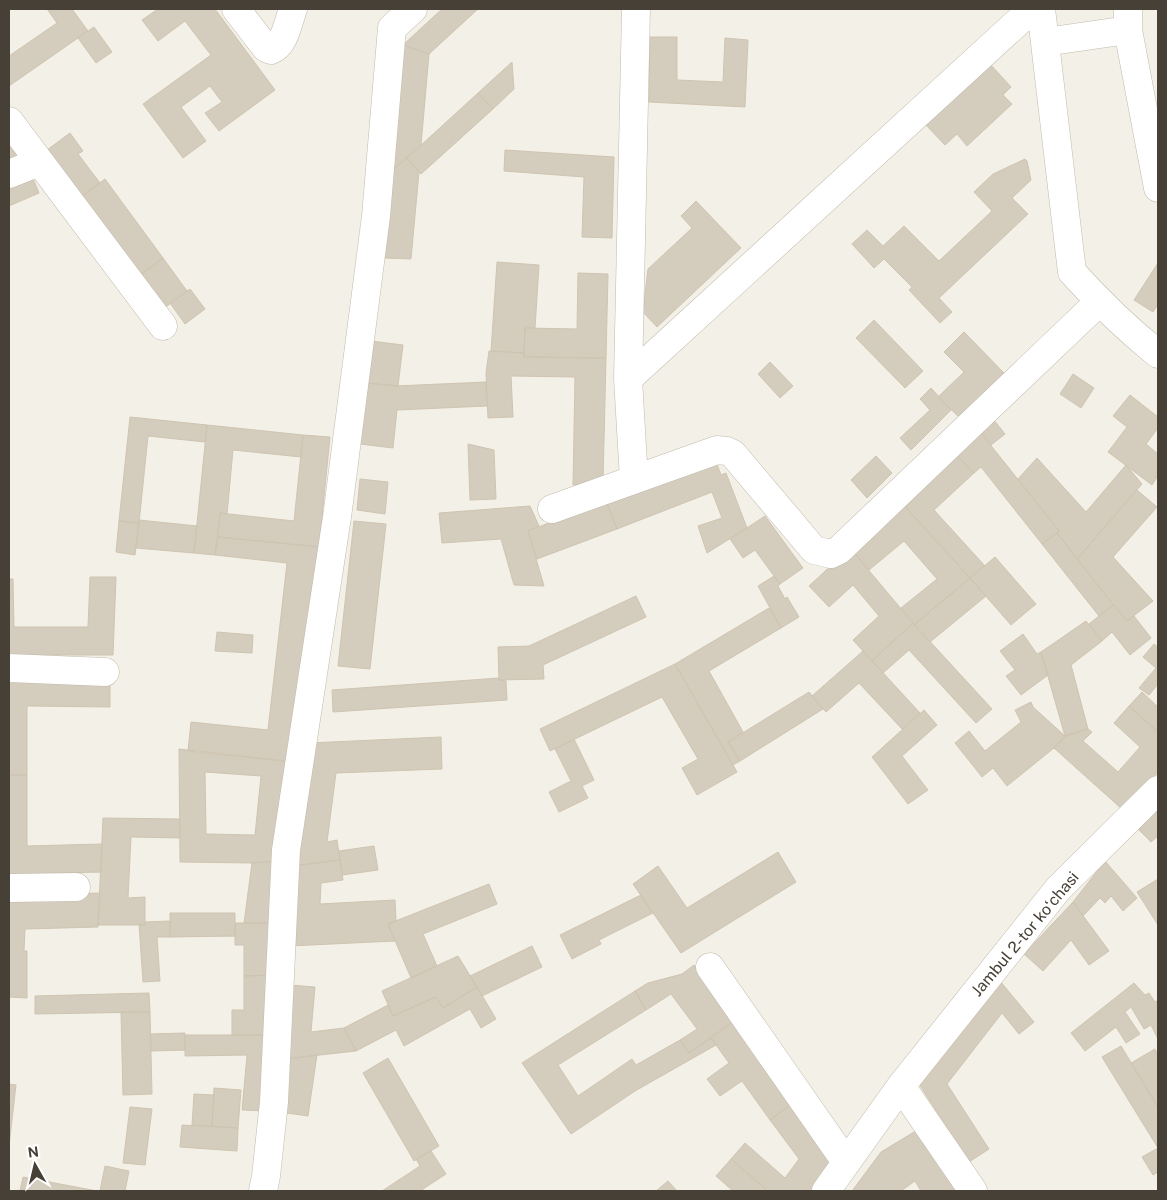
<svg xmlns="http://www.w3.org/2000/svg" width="1167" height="1200" viewBox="0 0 1167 1200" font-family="'Public Sans',sans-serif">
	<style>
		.building { fill: #d4ccbd; stroke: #cfc4b1; fill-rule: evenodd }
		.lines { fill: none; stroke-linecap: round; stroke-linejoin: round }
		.minor-casing { stroke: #c1bbad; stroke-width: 29 }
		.minor { stroke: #fff; stroke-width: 28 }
		.labels { text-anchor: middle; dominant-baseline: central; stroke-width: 4; stroke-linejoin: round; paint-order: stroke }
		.street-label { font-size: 16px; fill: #464036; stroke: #fff }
	</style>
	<rect width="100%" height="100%" fill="#f3f0e7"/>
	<path class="building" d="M47,9h25l16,22 -79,55v-30l48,-33z
		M158,9h57l60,81 -56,41 -14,-18 17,-11 -12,-16 -29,21 25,34 -23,17 -40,-54 68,-49 -26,-34 -27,20 -16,-21z
		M442,9h36l-49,45 -26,-9z
		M94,27l18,25 -16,11 -18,-25z
		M650,37h27v43l46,2 2,-44 23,2 -3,67 -96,-5z
		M403,45l26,9 -8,91 -29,25z
		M512,62l2,27 -21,20 -15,-16z
		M990,64l21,23 -8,8 9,9 -45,42 -10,-12 -12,11 -20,-21z
		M478,93l15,16 -72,65 -14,-16z
		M70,133l13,18 -5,3 22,29 -19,14 -34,-47z
		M9,145l9,11 -9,7z
		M505,150l109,7 -2,81 -30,-1 2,-60 -80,-6z
		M407,158l12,14 -8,87 -26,-1 7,-88z
		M1025,159l2,2 4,19 -19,18 16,16 -89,84 13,14 -12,11 -31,-33 3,-3 -28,-28 -10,9 -22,-24 15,-14 16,16 21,-20 35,35 53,-50 -18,-19 19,-18z
		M31,174l8,19 -30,13v-22z
		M105,179l58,79 -24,18 -58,-79z
		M696,201l45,47 -84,79 -14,-15 5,-43 44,-41 -11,-12z
		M163,258l24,33 -24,18 -24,-33z
		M497,262l42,3 -4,63h-10l-1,25 -33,-2z
		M1158,263v41l-5,8 -19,-12z
		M578,273l30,1 -2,84 -82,-1 1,-29 52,1z
		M190,289l15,20 -20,15 -15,-21z
		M874,320l49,51 -18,17 -49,-50z
		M964,332l40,41 -45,44 -21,-20 26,-25 -20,-20z
		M371,341l32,4 -5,41 -31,-3z
		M489,351l35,2v4l82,1 -3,124 -30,3 2,-108 -64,-1 2,41 -25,1 -2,-45z
		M770,362l23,24 -13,12 -22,-24z
		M1073,374l21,14 -13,20 -21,-14z
		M486,382l1,24 -90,4 -4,38 -33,-4 7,-61 28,3z
		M931,388l20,22 -40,40 -11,-12 30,-28 -10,-11z
		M1130,395l28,22v11l-12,16 12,10v22l-6,9 -44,-33 19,-25 -14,-11z
		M130,417l77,8 -2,17 -57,-6 -9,87 -20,-2z
		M993,419l12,15 -14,11 -12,-15z
		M207,425l96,10 -2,22 -68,-7 -6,64 -7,-1 -5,42 -21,-2z
		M977,428l82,103 -17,13 -61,-77 -7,6 -19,-20z
		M303,435l27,2 -11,110 -101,-10 2,-24 74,8z
		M468,444l26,6 2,49 -26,1z
		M955,453l19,20 -40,37 51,56 -15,12 -69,-76z
		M876,456l16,17 -25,25 -16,-18z
		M1037,458l49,54 40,-47 16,19 -65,75 -20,-26 2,-2 -41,-52z
		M715,459l6,16 5,-2 21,55 -40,25 -9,-27 24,-8 -10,-26 -95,37 -11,-28z
		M360,479l28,3 -3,32 -28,-4z
		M1137,490l20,17 -44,50 40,44 -26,20 -50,-62z
		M606,501l11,28 -80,30 -9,-28z
		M901,502l69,76 -56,47 -13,-17 36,-29 -33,-38 -35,29 -19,-22z
		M530,506l9,20 -11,5 16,55 -30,-1 -13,-46 -59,4 -3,-30z
		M765,516l38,52 -23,16 -25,-34 -12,8 -13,-19z
		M139,520l58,6 -3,27 -58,-5z
		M119,521l20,2 -4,32 -19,-3z
		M354,521l32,3 -16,145 -32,-3z
		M1057,533l56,72 -14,11 -57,-72z
		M218,537l101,10 -25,215 -106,-11 3,-29 77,8 19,-167 -72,-8z
		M850,548l63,75 -41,38 -19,-21 26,-24 -26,-31 -24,22 -20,-21z
		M995,557l41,47 -25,21 -41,-47z
		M774,576l6,8 -2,2 7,13 2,-2 12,20 -18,11 -23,-42z
		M90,577h26l-3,78h-104v-76h4l1,48h74z
		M970,578l16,18 -56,46 -16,-17z
		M636,596l10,21 -103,48 1,14 -45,1 -1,-33 31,-1z
		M1113,605l14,16 7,-5 17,22 -21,17 -18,-23 -10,9 -13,-17z
		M769,608l12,20 -72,43 34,61 -15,10 12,19 -7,4 -58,-101z
		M1086,621l16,20 -31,24 17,64 -23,7 -24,-84z
		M913,623l79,86 -16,14 -67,-73 -26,23 -11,-12z
		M217,632l36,3 -1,18 -37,-2z
		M1023,634l14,20 4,-2 7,23 -27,20 -15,-19 9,-6 -15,-19z
		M1154,644l4,3v37l-9,11 -10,-7 17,-20 -13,-11z
		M863,651l57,62 -18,16 -43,-46 -33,29 -14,-16z
		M675,664l62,108 -40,23 -15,-27 16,-9 -36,-62 -112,54 -10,-22z
		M499,678v2l7,1 1,19 -174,12 -1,-22z
		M9,681h101v26l-83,-1v69h-18z
		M809,692l14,17 -83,52 -12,-19z
		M1142,692l16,15v25l-29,-26z
		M1031,702l2,5 32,29 -11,12 -47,38 -14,-18 -11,9 -27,-34 14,-12 16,20 36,-29 -6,-12z
		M1129,706l29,26v40l-35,38 -69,-62 11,-12 23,-7 4,3 -9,9 35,31 22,-25 -26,-24z
		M924,710l13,15 -35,31 26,34 -20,14 -36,-47z
		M441,737l1,32 -106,4 -9,69 10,-2 3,20 -47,6 16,-123z
		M574,739l20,41 -12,6 6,12 -29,14 -10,-20 22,-11 -16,-32z
		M179,749l115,13 -13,99 -29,2 -72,-1zM205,772l56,4 -6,59 -49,-1z
		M9,775h18v71l75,-2 -1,28 -92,2z
		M1158,804v32l-7,6 -15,-15z
		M103,818l77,1v19l-49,-1 -3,61 17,-1v28h-47z
		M374,846l4,24 -36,5 -3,-24z
		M778,852l18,30 -115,71 -48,-69 25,-18 29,42z
		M340,860l3,20 -22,3 -1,21 75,-4 1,21 -8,3 7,17 -106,5 4,-80z
		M281,861l-8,62h-29l8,-60z
		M1105,861l32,37 -14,13 -12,-15 -6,7 -5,-5 -17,18 -10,-14z
		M1158,879v46l-21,-33z
		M489,884l8,20 -74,30 14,32 -26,12 -23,-54z
		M100,893l-2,34 -73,2 -1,22h3v47l-18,-1v-102z
		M641,895l12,18 -54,27 2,4 -29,15 -12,-24z
		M1073,902l36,49 -20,14 -18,-25 -28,31 -19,-17z
		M170,913h65v23l-65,1z
		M170,921v16h-13l3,44 -17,1 -4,-58 6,1v-3z
		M235,923h38v52l-29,1v-31h-9z
		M532,946l10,21 -60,29 -12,-20z
		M458,956l19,31 -34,21 -7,-11 -43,19 -11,-25z
		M694,965l40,56 -45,32 -9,-13 17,-11 -26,-35 -25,16 -11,-19 13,-8 34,-9z
		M273,975l1,60h-42v-25h12v-34z
		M1000,981l34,41 -15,12 -17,-21 -55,71 42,65 -20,13 -50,-78z
		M1134,983l11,12 4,-2 6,9 3,-2v39l-7,-14 -7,4 -13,-22 -6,5 15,22 -14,9 -10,-16 -31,24 -14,-18z
		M289,985l26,2 -4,45 33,-4 12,23 -73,8z
		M477,987l19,32 -15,9 -11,-19 -66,37 -8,-16 -40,21 -12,-23 44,-23 5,11 43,-19 7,11z
		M635,991l11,19 -88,55 20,31 54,-37 4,6 44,-25 9,13 22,-15 5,7 -81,46 -64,43 -49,-71z
		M149,993l1,19 -115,2v-18z
		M121,1012h29l2,82 -29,1z
		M734,1021l59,82 -23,17 -28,-39 -22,15 -13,-17 22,-16 -18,-25z
		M185,1033v17l-34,1 -1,-17z
		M185,1035h89l-7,76 -25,-1 5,-55 -62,1z
		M1121,1046l37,61v65l-5,3 -11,-18 16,-9 -56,-91z
		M1155,1049l3,6v52l-27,-44z
		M317,1055l-9,61 -28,-4 8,-53z
		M388,1058l51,88 -25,15 -51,-88z
		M9,1084l7,1 -7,61z
		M214,1088l27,2 -3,38 -26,-2z
		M194,1094l20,1 -2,31 -20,-1z
		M793,1103l40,56 -23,32h-42l-37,-32 14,-16 40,35 14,-19 -29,-39z
		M130,1107l22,2 -7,56 -22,-2z
		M182,1125l56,3 -1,23 -57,-4z
		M919,1129l38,62h-36l-6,-10 -14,10h-49l29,-39z
		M431,1151l15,23 -26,17h-38l38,-25 -4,-7z
		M731,1159l37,32h-35l-17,-15z
		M105,1166l24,5 -4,20h-25z
		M23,1177l74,14h-77z
		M668,1181l9,10h-21z"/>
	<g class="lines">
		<g class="minor-casing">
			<path id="minor" d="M236,9l30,39 5,2c14,-5 17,-28 22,-41
				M1041,9l31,263c27,30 55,57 86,82
				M1128,30l30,158
				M1045,42l83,-12v-21
				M9,121l154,205
				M9,174l30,-12
				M628,379l8,-370
				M634,480l-6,-101 404,-370
				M552,509l165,-59 10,1 6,3 81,96 17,4 8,-4 260,-248
				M9,668l96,4
				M9,888l67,-1
				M710,967l136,195
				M901,1086l72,105
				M263,1191l3,-15 8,-74 12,-252 51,-333 39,-301 16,-188 21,-19
				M826,1191l75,-105 157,-197 100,-99"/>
		</g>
		<use href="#minor" class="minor"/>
	</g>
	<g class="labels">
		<g class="street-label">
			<text transform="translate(1025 934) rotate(-50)">Jambul 2-tor koʻchasi</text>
		</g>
	</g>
	<rect width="1167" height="1200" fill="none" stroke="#464036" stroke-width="20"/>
	<g transform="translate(35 1165) rotate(352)" stroke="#ffffff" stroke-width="4" paint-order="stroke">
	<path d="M0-4L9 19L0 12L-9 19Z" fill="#464036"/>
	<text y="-8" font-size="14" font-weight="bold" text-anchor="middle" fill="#464036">N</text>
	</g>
</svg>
